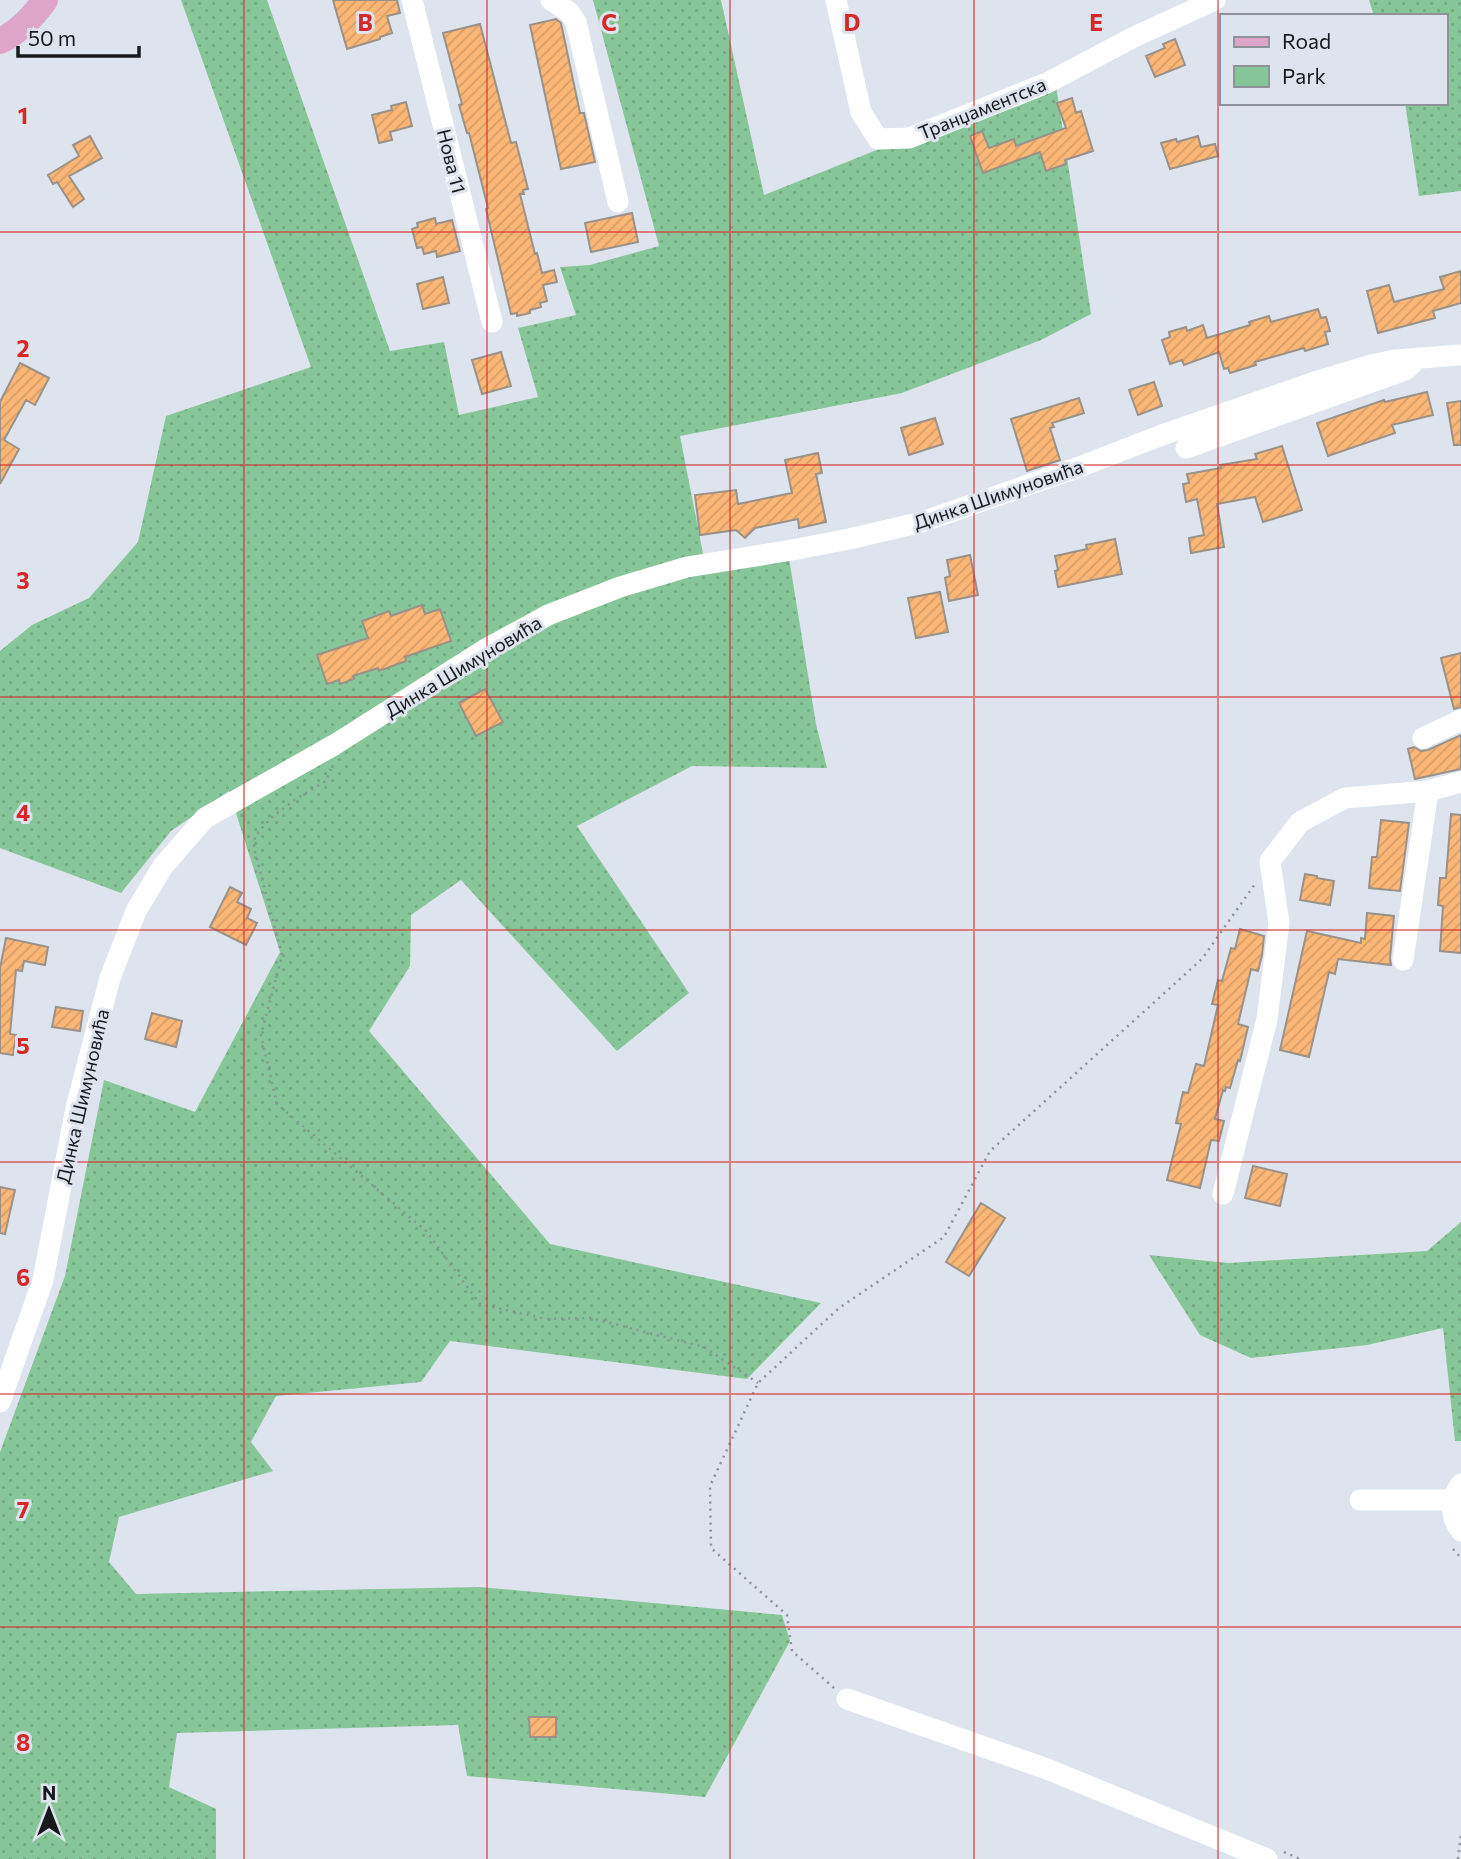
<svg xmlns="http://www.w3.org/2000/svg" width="1461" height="1859" viewBox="0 0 1461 1859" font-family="Commissioner,sans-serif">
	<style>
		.green { fill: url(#green-dots) }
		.building { fill: url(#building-hatch); stroke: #9a9189; stroke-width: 2 }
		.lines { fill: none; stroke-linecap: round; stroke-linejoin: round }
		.path { stroke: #8d9299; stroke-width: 2.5; stroke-dasharray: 2 5; stroke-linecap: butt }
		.minor { stroke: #fff; stroke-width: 21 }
		.major { stroke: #dda5c8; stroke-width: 26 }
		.grid { fill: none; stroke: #d62828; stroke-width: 2; stroke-opacity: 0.55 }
		.labels { text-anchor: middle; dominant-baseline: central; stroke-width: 6; stroke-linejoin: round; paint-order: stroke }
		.street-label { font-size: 19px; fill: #17191c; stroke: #dde4ee }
		.grid-label { font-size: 23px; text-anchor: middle; font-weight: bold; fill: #d62828; stroke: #dde4ee; stroke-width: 6; stroke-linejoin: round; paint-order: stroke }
	</style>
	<defs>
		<pattern id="green-dots" width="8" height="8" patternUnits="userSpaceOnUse" patternTransform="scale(1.75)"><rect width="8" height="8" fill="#87c699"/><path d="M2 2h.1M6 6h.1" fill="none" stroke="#74aa83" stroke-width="1.8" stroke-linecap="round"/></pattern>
		<pattern id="building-hatch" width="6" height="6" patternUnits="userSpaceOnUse" patternTransform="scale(1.75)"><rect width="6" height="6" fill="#fcb777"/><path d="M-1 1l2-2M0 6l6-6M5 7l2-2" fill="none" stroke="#d79d66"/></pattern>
	</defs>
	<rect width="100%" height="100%" fill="#dde4ee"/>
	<path class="green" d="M181,0h86l123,351 54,-9 15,73 79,-18 -20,-69 58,-13 -16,-48 30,-2 69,-19 -66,-246h128l43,195 291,-116 36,235 -50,26 -139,53 -222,43 26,133 83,-11 27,166 11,44 -135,-2 -115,60 112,167 -72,58 -156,-171 -50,35 -1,51 -41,65 181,213 271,59 -74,76 -297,-38 -29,41 -145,14 -25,46 22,29 -154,46 -10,45 27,32 344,-7 302,28 8,26 -85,156 -238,-21 -9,-51 -281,8 -8,54 47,22v50h-216v-407l65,-176 39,-196 91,32 85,-160 -51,-161 -58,40 -50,62 -121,-45v-197l32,-26 57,-27 49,-56 28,-126 145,-49z
		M1369,0h92v191l-42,5 -14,-93h40v-87h-71z
		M1461,1222v219h-6l-12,-113 -76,17 -116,13 -51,-23 -51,-80 79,8 199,-12z"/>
	<path class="building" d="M333,0h64l3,13 -13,3 5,17 -12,4v2l-33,10z
		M556,19l5,4 19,90h4l11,49 -34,7 -31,-144z
		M480,24l31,119 5,-1 12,47 -5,1 1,4h-4l15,60 2,-1 5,20 12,-3 3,12 -14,3 4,16 -7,2 1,4 -11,3v3l-13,3v-3l-6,1 -25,-105 2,-1 -19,-75h-2l-8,-28 3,-1 -19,-71z
		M1175,39l10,26 -30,12 -9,-21 19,-8 -2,-4z
		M1072,98l4,15 5,-2 12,40 -28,9 1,4 -20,7 -6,-19 -57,21 -13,-37 12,-5 7,17 25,-9 2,7 50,-18 -9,-25z
		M406,102l6,24 -22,6 2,8 -13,3 -7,-28 20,-5 -1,-4z
		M90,136l12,22 -33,18 15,23 -11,8 -16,-25 -4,2 -5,-9 31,-19 -6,-11z
		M1198,136l3,11 14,-3 3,12 -48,13 -9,-26 15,-4 1,3z
		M632,213l6,29 -47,10 -6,-29z
		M435,218l1,6 16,-4 8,31 -23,6 -1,-6 -12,3 -2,-7 -5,1 -5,-19 6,-2 -1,-4z
		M1461,271v32l-28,8 2,7 -57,15 -11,-42 22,-6 5,17 50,-13 -4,-12z
		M443,277l6,26 -26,6 -6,-25z
		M1318,309l3,9 5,-1 4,14 -5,1 3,12 -23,7 -1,-3 -49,14 1,3 -26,8 -2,-5 -4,1 -5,-17 -35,13 -2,-5 -12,4 -8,-24 8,-3 -1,-5 17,-5 1,4 16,-6 4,13 43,-13 -1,-3 20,-6 2,6z
		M501,352l10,34 -29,8 -10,-34z
		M20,363l29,15 -14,27 -9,-5 -22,40 15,9 -19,35v-82z
		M1154,382l8,24 -24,9 -9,-25z
		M1427,392l6,23 -41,10 3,8 -67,23 -11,-33 67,-23 1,2z
		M1079,398l5,15 -32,10 2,4 -4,1 10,32 -33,11 -16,-52z
		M1461,401v44h-7l-7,-42z
		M935,418l8,26 -34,11 -8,-27z
		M1282,446l20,64 -39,12 -8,-25 -38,7 7,43 -33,6 -2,-15 15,-3 -7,-36 -11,3 -3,-18 6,-1 -2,-9 34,-6 -1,-3 37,-6 -2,-5z
		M818,453l4,20 -6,1 10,48 -27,6 -1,-9 -43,9 -10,10 -9,-8 -36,5 -5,-40 41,-5 2,14 54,-11 -7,-33z
		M1115,539l7,35 -64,13 -3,-16 3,-1 -3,-14 32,-7 -1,-4z
		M970,555l8,40 -29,6 -4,-23 5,-2 -3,-16z
		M940,592l8,40 -32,6 -8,-40z
		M422,605l3,9 15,-5 11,32 -46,16 1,4 -27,10 -1,-3 -25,8 1,3 -14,5 -1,-4 -12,4 -10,-29 51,-17 -6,-17 27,-10 2,5z
		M1461,653v54l-7,2 -13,-51z
		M485,689l18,33 -27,14 -17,-33z
		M1461,735v34l-46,10 -7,-30 6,-2 7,4 7,-1z
		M1451,814l10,1v138l-21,-2 3,-45 -5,-1 2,-27h6z
		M1381,820l28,3 -9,68 -31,-3 3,-31h5z
		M1305,874l12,2v2l17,3 -4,24 -30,-5z
		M230,887l12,6 -5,9 14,7 -4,9 10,5 -11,22 -36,-18z
		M1367,913l27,3 -4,42 1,7 -53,-6 -3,15 -6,-2 -20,85 -29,-7 27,-119 54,12v-5l4,1z
		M1240,929l24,7 -2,19 -4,16 -7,-2 -13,55 10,3 -8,34 -2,-1 -8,28 -4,-1 -1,4 -2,-1 -8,29 9,2 -5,20 -8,-1 -11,48 -33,-8 14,-56 -5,-1 7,-31 5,1 8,-29 8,2 14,-61 -6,-1 6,-24 4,1 9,-33 4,1z
		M6,938l42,9 -3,18 -21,-4 -2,10 -6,-1 -6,64 6,1 -3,20 -13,-2v-85z
		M56,1007l27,4 -3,20 -28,-4z
		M152,1013l30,8 -6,26 -31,-8z
		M1253,1166l34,8 -7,32 -35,-8z
		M0,1187l15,3 -10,44 -5,-1z
		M981,1203l24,15 -36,58 -23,-14z
		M529,1717h27v20h-26z"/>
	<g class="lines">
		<path class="path" d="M331,769l-5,12 -30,18 -24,18 -17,19 -1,12 28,107 -21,80 16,69 149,127 54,73 66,15 45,-1 113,29 54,36
			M1453,1549l8,9
			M834,1688l-42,-37 -5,-36 -76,-67 -1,-62 48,-103 81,-75 105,-71 46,-86 212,-192 53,-75
			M1284,1852l16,7
			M1458,1859l3,-26"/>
		<path class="minor" d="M412,0l80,322
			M551,0l18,12 7,10 42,180
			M836,0l25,112 17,27 31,-1 138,-55 89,-47 79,-36
			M1186,448l219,-78 7,-6
			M1423,738l38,-18
			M1403,960l25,-169
			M1223,1194l44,-175 12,-96 -9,-62 30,-39 45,-24 83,-7 33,-9
			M0,1402l43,-122 33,-172 34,-130 26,-67 27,-45 42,-48 129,-73 150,-95 64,-35 72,-28 67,-20 105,-17 57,-11 73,-17 152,-53 88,-34 156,-54 53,-16 24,-5 66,-5
			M1461,1484c-12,15 -11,32 0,47
			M1360,1500h92
			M847,1699l200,70 220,90"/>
		<path class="major" d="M0,41c19,-9 33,-24 45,-41"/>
	</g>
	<path class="grid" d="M244,0v1859M487,0v1859M730,0v1859M974,0v1859M1218,0v1859M0,232h1461M0,465h1461M0,697h1461M0,930h1461M0,1162h1461M0,1394h1461M0,1627h1461"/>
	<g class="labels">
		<g class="street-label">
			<text transform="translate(982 108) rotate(-22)">Транџаментска</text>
			<text transform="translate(452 161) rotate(76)">Нова 11</text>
			<text transform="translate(998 494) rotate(-19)">Динка Шимуновића</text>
			<text transform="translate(463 666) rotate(-31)">Динка Шимуновића</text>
			<text transform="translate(82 1096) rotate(-77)">Динка Шимуновића</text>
		</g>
	</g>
	<g class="grid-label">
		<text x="365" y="31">B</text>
		<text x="609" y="31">C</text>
		<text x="852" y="31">D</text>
		<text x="1096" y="31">E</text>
		<text x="23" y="124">1</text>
		<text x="23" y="357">2</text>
		<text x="23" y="589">3</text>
		<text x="23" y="821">4</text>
		<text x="23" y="1054">5</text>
		<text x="23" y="1286">6</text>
		<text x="23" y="1518">7</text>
		<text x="23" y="1751">8</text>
	</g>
	<rect x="1220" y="14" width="228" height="91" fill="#dde4ee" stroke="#8e939a" stroke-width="2"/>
	<rect x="1234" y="37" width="35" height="10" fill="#dda5c8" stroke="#8e939a" stroke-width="2"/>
	<text x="1282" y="49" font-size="21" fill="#17191c">Road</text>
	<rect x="1234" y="66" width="35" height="21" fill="#87c699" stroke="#8e939a" stroke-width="2"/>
	<text x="1282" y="84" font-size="21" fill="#17191c">Park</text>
	<g transform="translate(49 1810)" stroke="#dde4ee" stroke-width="5" paint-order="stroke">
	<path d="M0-5L12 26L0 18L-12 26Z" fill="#17191c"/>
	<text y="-10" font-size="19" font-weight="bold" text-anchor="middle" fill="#17191c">N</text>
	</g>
	<path d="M18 46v10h121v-10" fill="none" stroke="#17191c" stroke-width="3.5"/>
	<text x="28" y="46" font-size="21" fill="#17191c" stroke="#dde4ee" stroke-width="5" paint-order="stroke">50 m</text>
</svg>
